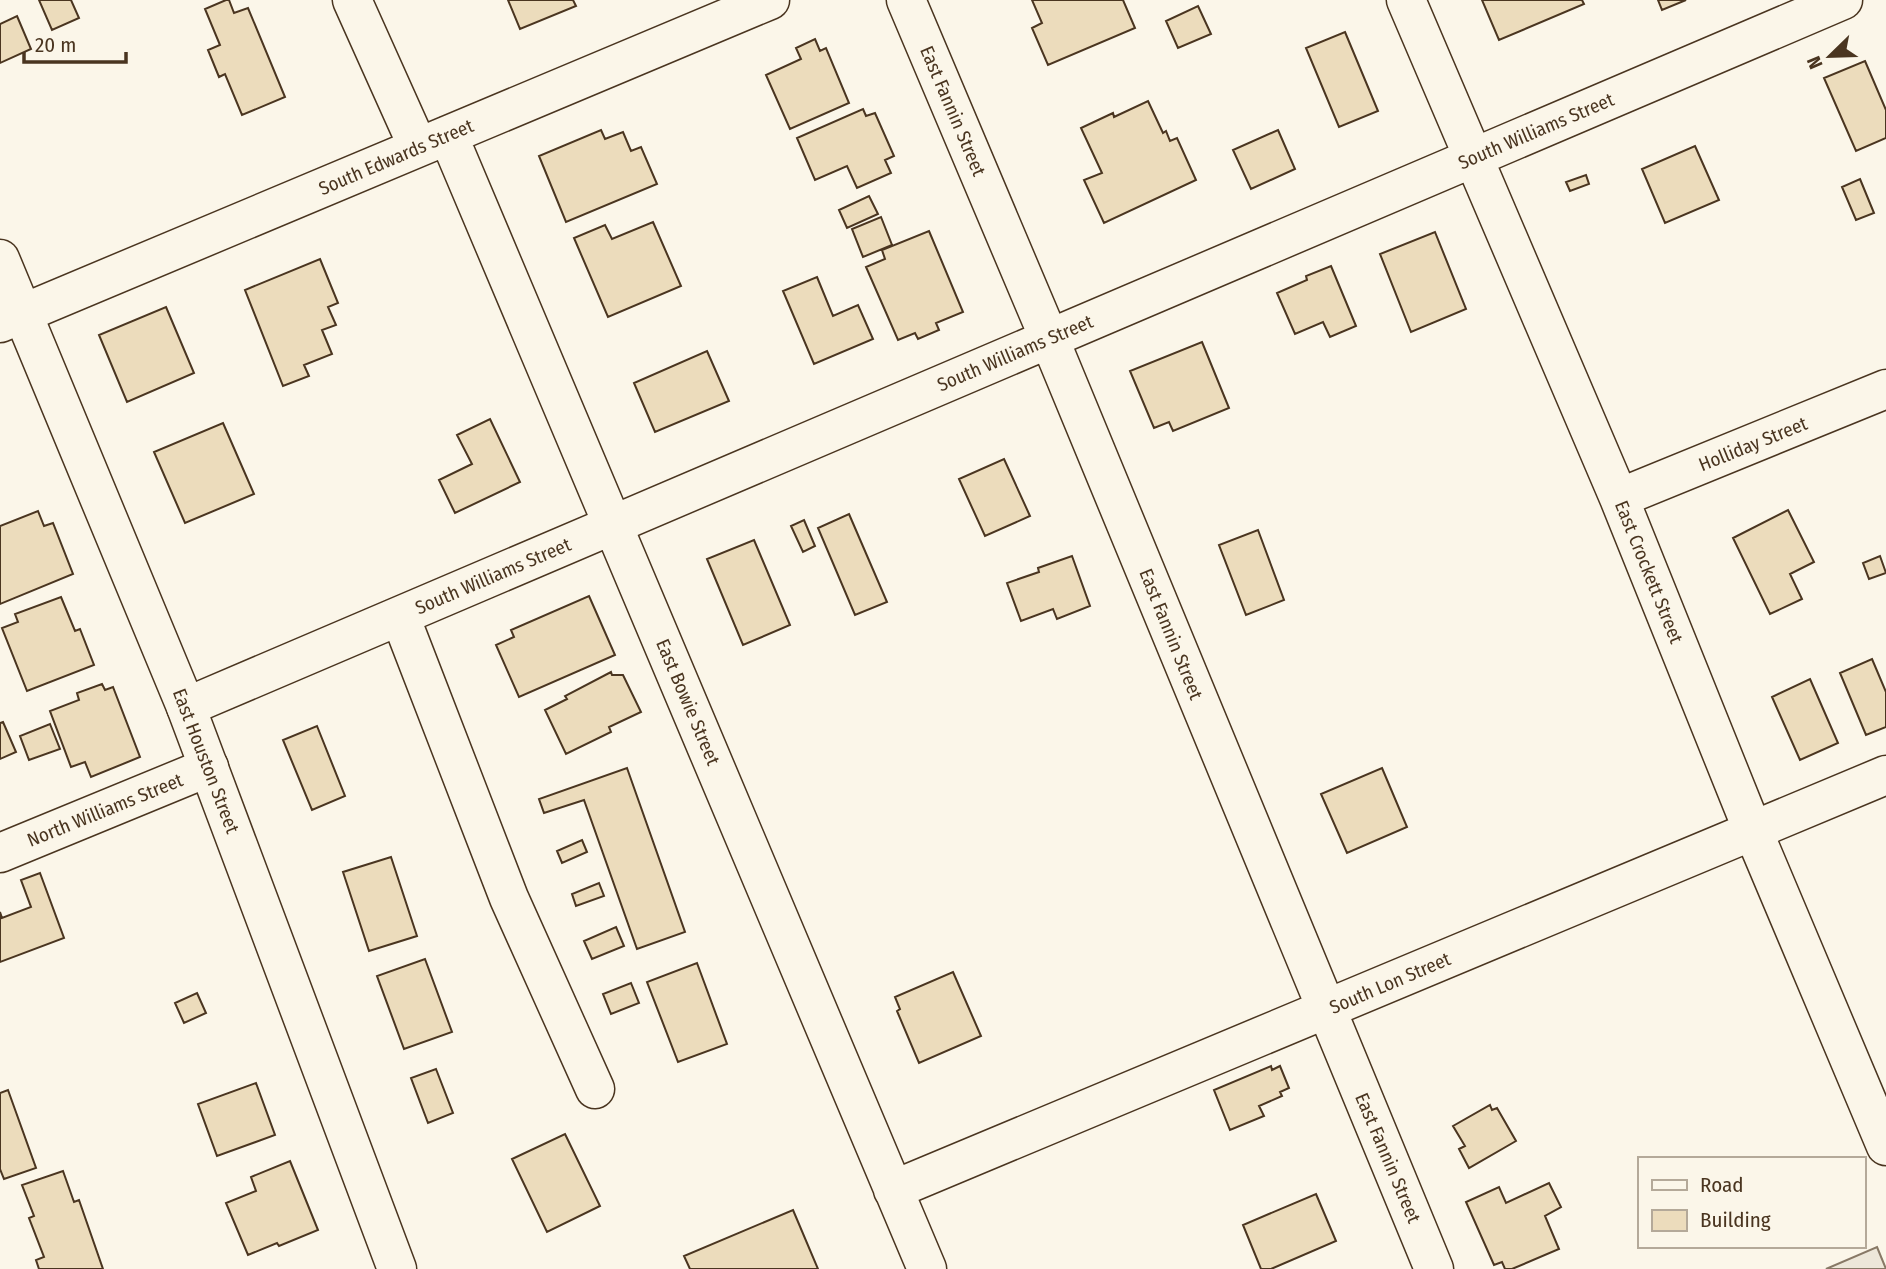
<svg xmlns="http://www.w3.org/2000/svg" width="1886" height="1269" viewBox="0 0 1886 1269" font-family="'Fira Sans Condensed',sans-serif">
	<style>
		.parking { fill: #ede7d9; stroke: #887966; stroke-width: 2 }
		.building { fill: #ecdcbc; stroke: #4a3520; stroke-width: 2 }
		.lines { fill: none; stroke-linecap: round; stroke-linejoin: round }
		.minor-casing { stroke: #4a3520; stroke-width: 41 }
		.major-casing { stroke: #4a3520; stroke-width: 41 }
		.minor { stroke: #fbf6e9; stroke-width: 38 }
		.major { stroke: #fbf6e9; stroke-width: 38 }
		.labels { text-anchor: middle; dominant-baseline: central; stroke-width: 5; stroke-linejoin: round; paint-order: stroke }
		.street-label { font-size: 19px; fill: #4a3520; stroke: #fbf6e9 }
	</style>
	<rect width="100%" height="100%" fill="#fbf6e9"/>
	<path class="parking" d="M1877,1247l9,22h-60z"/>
	<path class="building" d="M39,0h32l8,18 -27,12z
		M226,0h3l5,13 14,-5 37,89 -43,18 -17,-41 -6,3 -11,-27 12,-5 -15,-36z
		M508,0h65l3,6 -56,23z
		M1032,0h91l12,28 -87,37 -16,-37 10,-5z
		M1482,0h100l2,4 -85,36z
		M1658,0h28l-24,10z
		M1198,6l13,28 -33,14 -12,-27z
		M17,16l14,33 -31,14v-39z
		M1345,32l33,79 -39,16 -33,-79z
		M815,39l5,12 6,-3 23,55 -59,26 -24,-54 35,-16 -5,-11z
		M1865,61l21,49v28l-30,13 -32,-73z
		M1148,101l15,32 3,-2 4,10 7,-3 19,42 -92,43 -20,-43 18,-7 -21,-45 32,-15 1,4z
		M863,109l3,7 9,-3 19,43 -9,4 6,13 -34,15 -10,-22 -32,14 -18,-42z
		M601,130l4,9 18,-7 8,19 10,-4 16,37 -91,38 -27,-66z
		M1278,130l17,39 -44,20 -18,-39z
		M1695,146l24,54 -54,23 -23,-54z
		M1586,175l3,9 -19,7 -4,-9z
		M1860,179l14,34 -18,7 -14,-33z
		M869,196l9,18 -31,14 -8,-18z
		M881,217l11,28 -29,12 -11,-28z
		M653,222l28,64 -73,31 -34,-79 31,-13 7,14z
		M929,231l34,81 -27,11 3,7 -21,9 -3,-6 -17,7 -32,-73 19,-8 -3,-9z
		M1435,232l31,77 -55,23 -31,-78z
		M320,259l18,44 -10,4 8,18 -14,5 10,24 -28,11 5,11 -26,10 -38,-96z
		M1331,266l25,60 -26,11 -7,-15 -28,12 -18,-41 30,-13 -1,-4z
		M817,277l16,39 25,-11 15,34 -59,25 -31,-73z
		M166,307l28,66 -67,29 -28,-67z
		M1202,342l27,66 -56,23 -4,-9 -15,6 -24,-57z
		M707,351l22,50 -74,31 -21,-49z
		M490,419l30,63 -65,31 -16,-33 33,-16 -15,-29z
		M223,423l31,71 -69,29 -31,-71z
		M1004,459l26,57 -45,20 -26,-57z
		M1788,510l26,52 -24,12 12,25 -32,15 -37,-76z
		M38,511l6,15 9,-3 20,51 -73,30v-78z
		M849,514l38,88 -32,13 -37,-87z
		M804,520l11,26 -12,6 -12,-26z
		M1258,530l26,70 -38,15 -27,-70z
		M754,540l36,85 -47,20 -36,-86z
		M1072,556l18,50 -33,13 -4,-10 -32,12 -14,-38 32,-11 -1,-4z
		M1880,556l6,17 -17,6 -6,-16z
		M589,596l26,59 -96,42 -23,-52 18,-8 -3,-7z
		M61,597l14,34 5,-2 14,36 -67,26 -25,-63 16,-6 -3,-8z
		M1872,659l14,33v35l-20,8 -26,-62z
		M611,672l1,3h11l18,37 -32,15 2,5 -45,22 -21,-44 22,-11 -2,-3z
		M1810,679l28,64 -38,17 -28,-63z
		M102,684l3,6 8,-3 27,70 -49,20 -6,-15 -14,5 -21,-56 29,-11 -2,-7z
		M3,722l13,30 -16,7v-36z
		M50,724l10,25 -31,11 -9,-24z
		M317,726l28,70 -33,14 -29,-70z
		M627,768l58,164 -48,17 -53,-149 -40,13 -5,-14z
		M1382,768l25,59 -60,26 -26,-59z
		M582,840l5,12 -25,11 -5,-12z
		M391,857l26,79 -48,15 -26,-79z
		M40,873l24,65 -64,24v-50l2,6 29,-11 -10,-27z
		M599,883l5,13 -28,10 -4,-12z
		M616,927l8,19 -32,13 -8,-18z
		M425,959l27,73 -48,17 -27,-73z
		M697,963l30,81 -49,18 -31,-80z
		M953,972l28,64 -62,27 -22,-52 3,-2 -5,-12z
		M631,983l8,20 -28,11 -8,-20z
		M197,993l9,20 -22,10 -9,-20z
		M1271,1066l1,4 8,-4 9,22 -9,4 2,4 -23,10 5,10 -34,14 -16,-40z
		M436,1069l17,44 -25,10 -17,-45z
		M256,1083l19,52 -58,21 -19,-52z
		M8,1090l28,78 -32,11 -4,-10v-76z
		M1490,1105l2,5 5,-2 19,33 -47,27 -10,-19 6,-3 -12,-20z
		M565,1134l35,72 -53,26 -35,-73z
		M290,1161l28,69 -39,16 -2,-3 -29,12 -22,-52 30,-12 -5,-14z
		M63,1171l11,31 5,-2 24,69h-64l-3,-9 8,-3 -15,-39 5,-2 -12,-31z
		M1549,1183l12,24 -16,9 14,33 -47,20h-7l-3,-7 -8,3 -28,-63 33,-15 7,16z
		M1316,1194l20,47 -65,28h-10l-18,-44z
		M793,1210l25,59h-128l-6,-13z"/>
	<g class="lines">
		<g class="minor-casing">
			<path id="minor" d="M352,0l66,147
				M906,0l143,338 385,931
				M1406,0l213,498 134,333 133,315
				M448,135l479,1134
				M0,323l770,-323
				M1619,498l267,-109
				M400,616l109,282 86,191
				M186,707l1657,-707
				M0,853l209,-86
				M893,1190l993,-415"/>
		</g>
		<g class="major-casing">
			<path id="major" d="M0,259l186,448 211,562"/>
		</g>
		<use href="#minor" class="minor"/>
		<use href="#major" class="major"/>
	</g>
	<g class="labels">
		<g class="street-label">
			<text transform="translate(953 111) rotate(67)">East Fannin Street</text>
			<text transform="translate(1536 131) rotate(-23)">South Williams Street</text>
			<text transform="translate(396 157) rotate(-23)">South Edwards Street</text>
			<text transform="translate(1015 353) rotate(-23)">South Williams Street</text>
			<text transform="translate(1753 444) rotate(-22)">Holliday Street</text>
			<text transform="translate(1649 572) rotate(68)">East Crockett Street</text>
			<text transform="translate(493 576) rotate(-23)">South Williams Street</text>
			<text transform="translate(1171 634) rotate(68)">East Fannin Street</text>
			<text transform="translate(688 702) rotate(67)">East Bowie Street</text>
			<text transform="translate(206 761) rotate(69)">East Houston Street</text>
			<text transform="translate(105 810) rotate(-22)">North Williams Street</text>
			<text transform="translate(1390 983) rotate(-23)">South Lon Street</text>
			<text transform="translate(1388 1158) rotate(67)">East Fannin Street</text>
		</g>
	</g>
	<rect x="1638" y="1157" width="228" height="91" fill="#fbf6e9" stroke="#b4a999" stroke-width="2"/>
	<rect x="1652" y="1180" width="35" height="10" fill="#fbf6e9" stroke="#b4a999" stroke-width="2"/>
	<text x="1700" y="1192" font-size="21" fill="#4a3520">Road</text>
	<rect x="1652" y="1210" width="35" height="21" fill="#ecdcbc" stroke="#b4a999" stroke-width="2"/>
	<text x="1700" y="1227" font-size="21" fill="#4a3520">Building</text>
	<g transform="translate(1830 56) rotate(247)" stroke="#fbf6e9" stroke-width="5" paint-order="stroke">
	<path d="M0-5L12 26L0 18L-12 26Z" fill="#4a3520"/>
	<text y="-10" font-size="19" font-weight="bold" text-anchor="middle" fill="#4a3520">N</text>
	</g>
	<path d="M24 52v10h102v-10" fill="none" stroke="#4a3520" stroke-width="3.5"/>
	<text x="35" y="52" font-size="21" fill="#4a3520" stroke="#fbf6e9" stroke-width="5" paint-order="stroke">20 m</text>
</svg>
